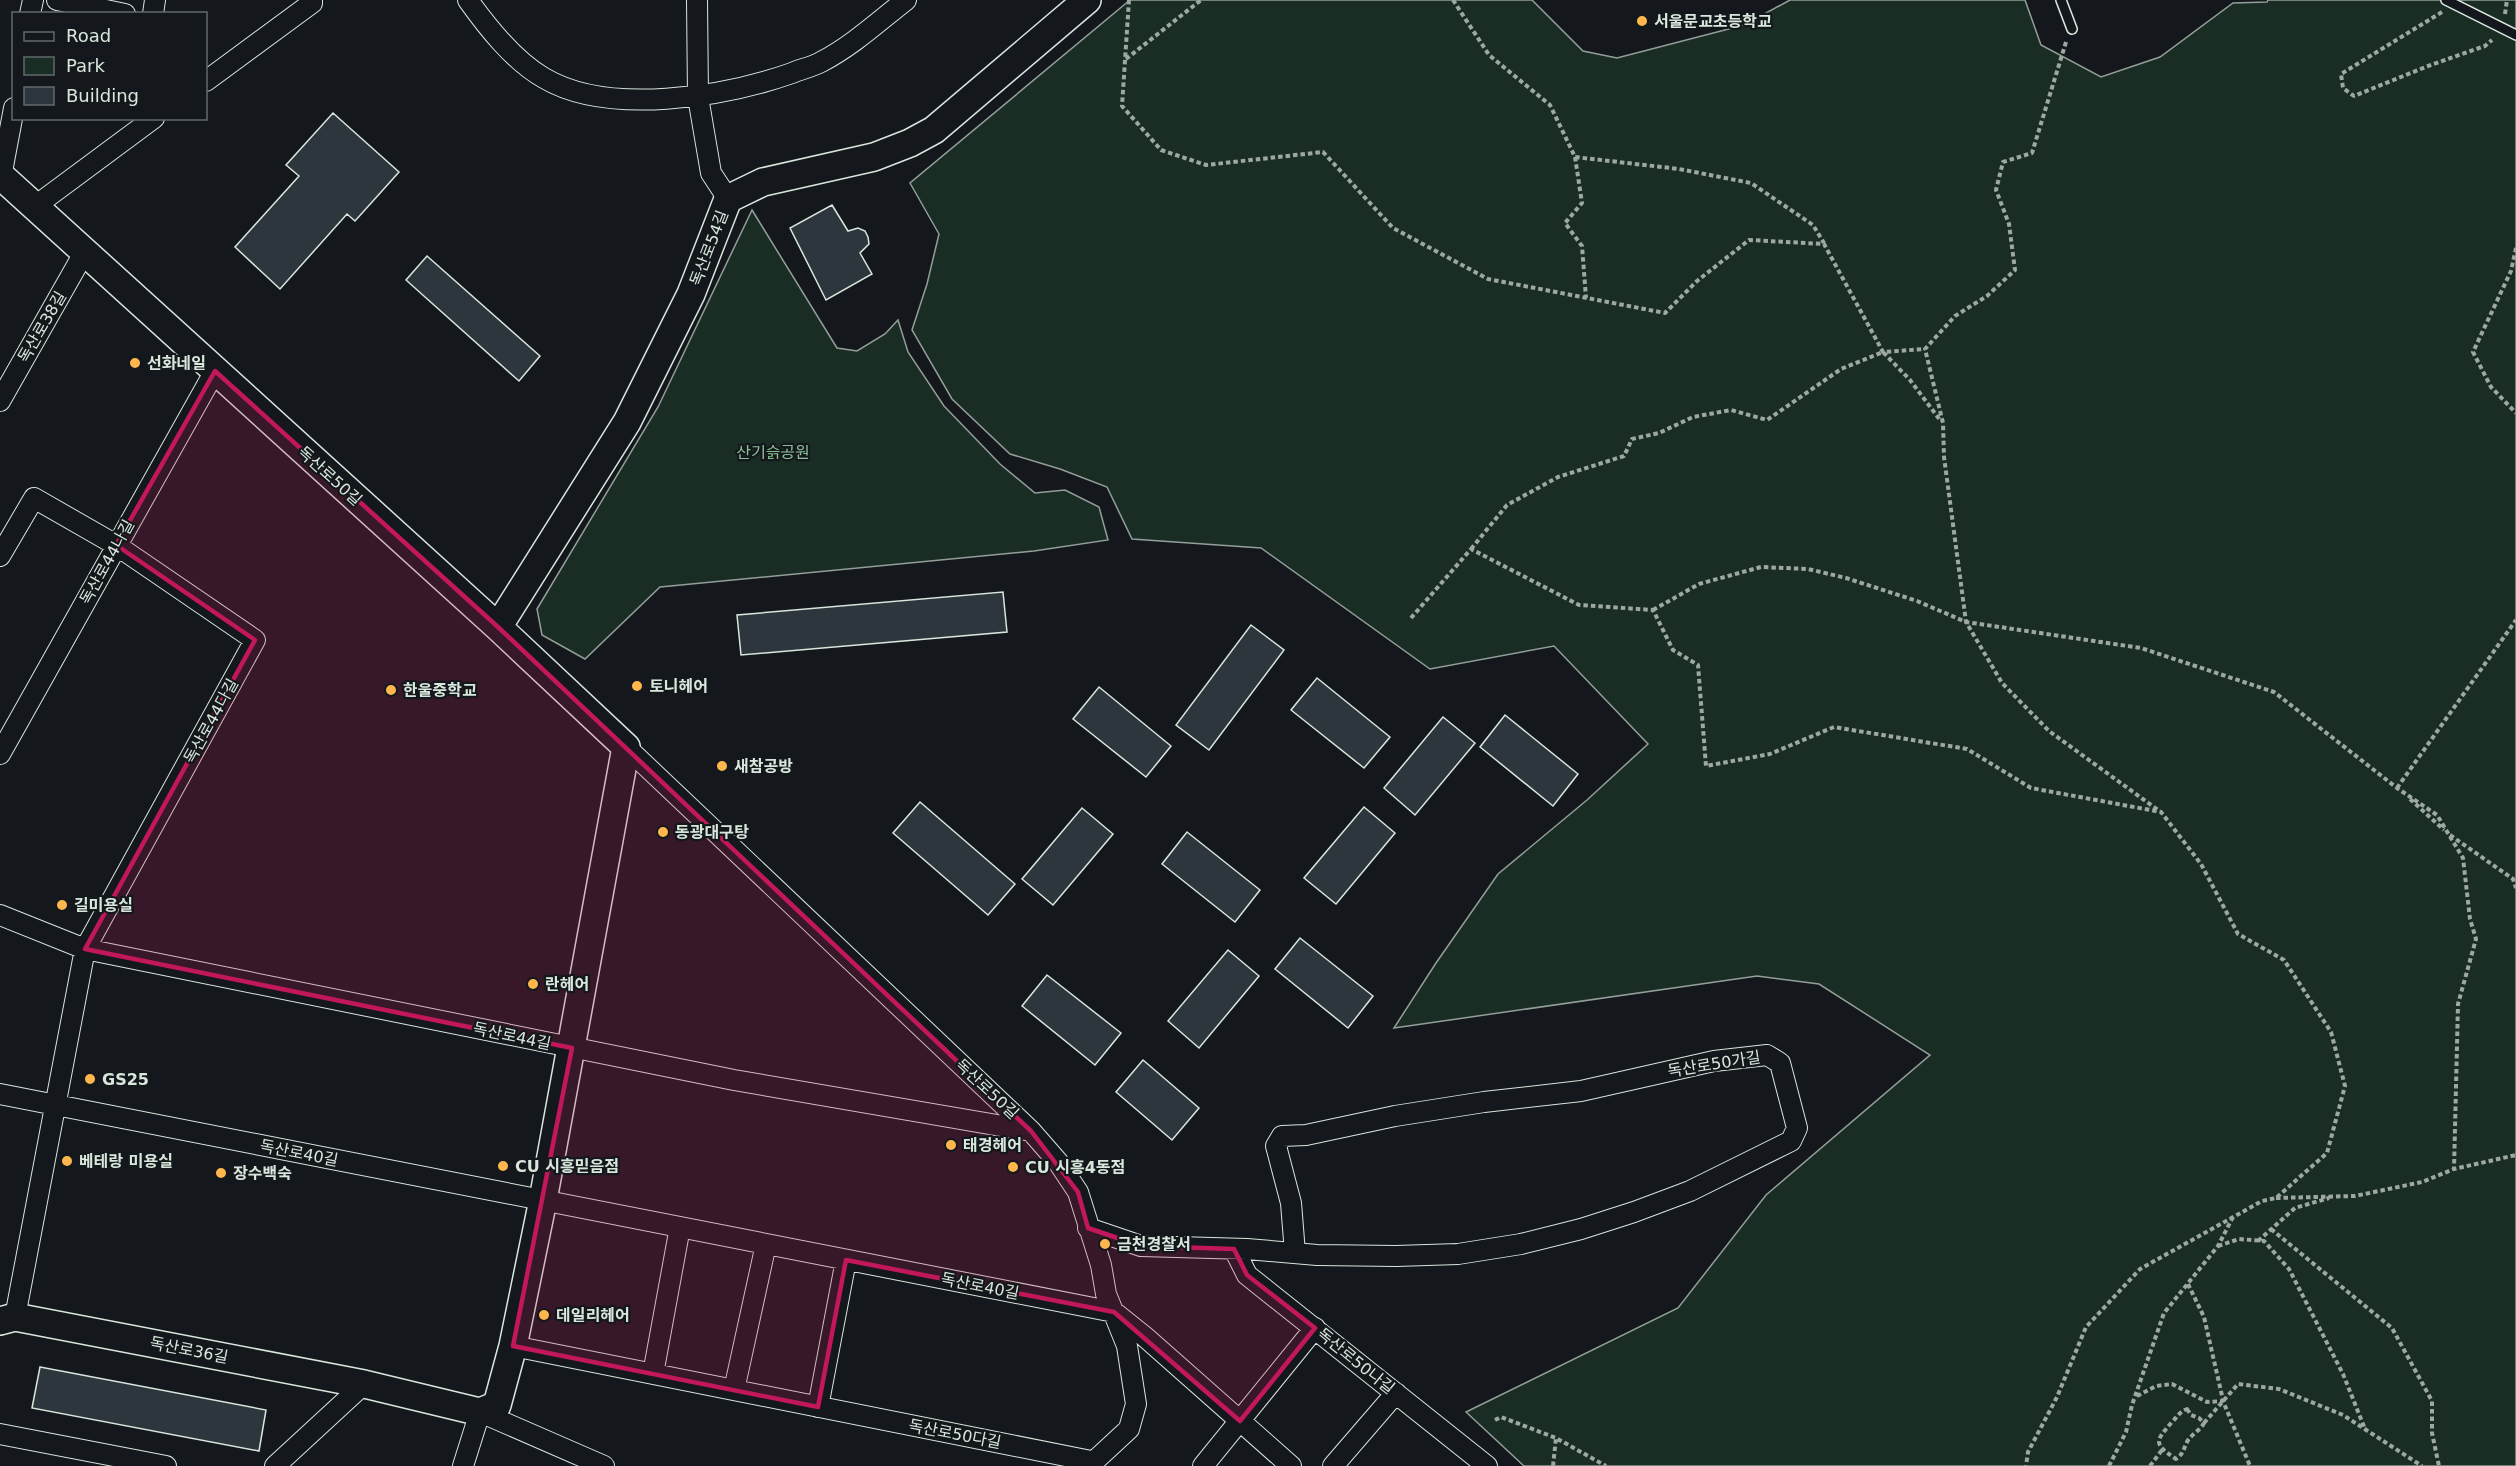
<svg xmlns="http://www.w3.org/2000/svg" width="2516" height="1466" viewBox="0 0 2516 1466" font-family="'DejaVu Sans','Noto Sans KR',sans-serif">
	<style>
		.green { fill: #1a2d24; stroke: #939e99; stroke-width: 1.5 }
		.building { fill: #2c363c; stroke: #d8e6dc; stroke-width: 1.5 }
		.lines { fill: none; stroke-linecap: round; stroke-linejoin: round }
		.lane-casing { stroke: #d8e6dc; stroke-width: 12 }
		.street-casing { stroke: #d8e6dc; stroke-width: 22 }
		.secondary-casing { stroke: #d8e6dc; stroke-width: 30 }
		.path { stroke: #9da8a2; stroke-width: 4; stroke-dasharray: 4.5 3; stroke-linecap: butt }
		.lane { stroke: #14181c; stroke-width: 9 }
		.street { stroke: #14181c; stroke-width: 20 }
		.secondary { stroke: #14181c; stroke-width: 27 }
		.marked { fill: #c2185b; fill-opacity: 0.2; stroke: #c2185b; stroke-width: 4.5; stroke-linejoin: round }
		.poi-dot { fill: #ffb74d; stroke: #14181c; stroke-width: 2 }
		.labels { text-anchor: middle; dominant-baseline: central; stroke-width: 4.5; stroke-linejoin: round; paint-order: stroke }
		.poi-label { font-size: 16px; font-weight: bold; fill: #d8e6dc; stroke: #14181c; text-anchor: start }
		.street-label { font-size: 16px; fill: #d8e6dc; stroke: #14181c }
		.park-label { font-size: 16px; fill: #8ac095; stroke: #14181c }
	</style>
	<rect width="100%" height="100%" fill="#14181c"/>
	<path class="green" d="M1130,0h402l51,51 34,7 127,-33 46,-25h235l16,45 60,32 59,-20 73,-54 34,-1 1,-2h248v1466h-992l-58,-54 212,-104 88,-113 164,-140 -111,-71 -62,-8 -363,52 42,-65 62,-89 89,-74 61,-56 -94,-98 -124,23 -169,-121 -129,-9 -25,-52 -47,-18 -50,-15 -58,-55 -40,-69 15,-46 12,-50 -29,-51z
		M752,210l85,138 20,3 28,-17 13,-14 10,32 36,54 56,58 35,29 30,-3 34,17 9,33 -74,11 -374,36 -75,72 -43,-24 -5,-26 121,-202z"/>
	<path class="building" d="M333,113l66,59 -44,49 -8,-7 -67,75 -45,-42 64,-71 -13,-11z
		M832,205l16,26 10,-3 7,3 3,6 1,7 -9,9 12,21 -46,26 -36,-72z
		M427,256l113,100 -21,25 -113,-101z
		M1003,592l4,40 -266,23 -4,-40z
		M1251,625l33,25 -75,100 -33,-25z
		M1317,678l73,59 -26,31 -73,-58z
		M1099,687l72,59 -25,31 -73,-58z
		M1505,715l73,59 -25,32 -73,-59z
		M1443,717l32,26 -60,72 -31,-27z
		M920,802l95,82 -27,31 -95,-82z
		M1364,807l31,26 -59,71 -32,-26z
		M1082,808l31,26 -60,71 -31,-26z
		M1187,832l73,58 -25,32 -73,-58z
		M1300,938l73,58 -25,32 -73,-59z
		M1228,950l31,26 -60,72 -31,-27z
		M1047,975l74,58 -26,32 -73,-59z
		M1143,1060l56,48 -27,32 -56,-48z
		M40,1367l226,43 -7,41 -227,-43z"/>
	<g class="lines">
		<g class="lane-casing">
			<path id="lane" d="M2061,0l11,29
				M2446,0l70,35"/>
		</g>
		<g class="street-casing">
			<path id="street" d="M57,0l68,14
				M468,0c20,28 46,61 76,78 64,38 180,19 248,-5 9,-4 20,-6 29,-11 31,-16 58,-41 85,-62
				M697,0l1,97 13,76 17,26
				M30,14l3,-14
				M153,14l2,-14
				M206,81l106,-78v-3
				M1,177l13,-69
				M34,207l120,-89
				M0,401l84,-148
				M0,556l34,-58 82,47 139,95 -170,309 -70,368
				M626,747l405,384 27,31 20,30 23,73 5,29 21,52 9,58 -7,25 -40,37
				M0,754l215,-383
				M0,915l85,34 649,131 297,51
				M0,1094l1114,218 30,24 147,130
				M1088,1228l53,18 106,3 70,6 79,1 62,-2 63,-10 60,-15 53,-17 56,-21 101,-50 6,-13 -17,-65 -13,-8 -53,6 -133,30 -97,11 -89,14 -89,19 -24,1 -6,10 15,57 4,50
				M1234,1249l13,26 240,191
				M513,1346l578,115
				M653,1374l27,-147
				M734,1390l32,-146
				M818,1407l28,-147
				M0,1434l166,32
				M275,1466l89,-82
				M463,1466l17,-54 124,54
				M1203,1466l112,-138
				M1333,1466l63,-73"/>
		</g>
		<g class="secondary-casing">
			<path id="secondary" d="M0,175l498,452 128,120 -83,453 -30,146 -16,59 -17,7 -116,-28 -349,-67 -15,4
				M498,627l129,-205 64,-128 37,-95 35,-17 111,-25 36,-14 24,-13 153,-130"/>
		</g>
		<path class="path" d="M1129,0l-7,106 39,44 45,15 117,-13 70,76 95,51 177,34 32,-32 52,-41 75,4 59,108 42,-3
			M1453,0l36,55 61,50 25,52 104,12 72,14 62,42 11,18
			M2442,12l-101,62 2,14 11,8 74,-30 57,-20 7,-6
			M2505,14l2,-14
			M2066,42l-34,111 -29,9 -7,28 13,34 6,46 -28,26 -32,20 -30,33 18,74 1,34 22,165 36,61 47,48 109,79
			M1126,59l75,-59
			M1575,157l7,46 -17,20 17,23 4,52
			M2516,248l-5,23 -38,81 18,35 25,26
			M1471,549l36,-44 51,-28 66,-21 8,-17 27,-6 34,-16 38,-7 36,10 74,-51 42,-17 27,28 30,40
			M1653,610l46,-26 62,-17 47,2 38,9 71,23 49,21 175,26 133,44 123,96 40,27 26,43 7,61 6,20 -18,65 -4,165
			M1411,618l60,-69 108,56 74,5 20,40 25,15 8,101 64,-12 64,-27 133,22 64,39 130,24 40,52 37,70 46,26 47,72 14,54 -18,67 -51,45 -14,3 -122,68 -54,58 -29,70 -29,55 -2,14
			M2397,788l119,-168
			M2410,799l34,31
			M2450,835l63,44 3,9
			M2276,1198l79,-2 67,-14 32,-13 62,-14
			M2271,1229l121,99 40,73v32l7,33
			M2258,1241l37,-33 34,-10
			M2218,1246l21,-7 25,2 25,28 54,105 22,55
			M2188,1284l16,33 19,83
			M2137,1396l19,-10 16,-2 35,18 16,-1 27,65
			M2187,1409l4,6 8,3 5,5c-4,8 -13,11 -17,19 -4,8 -3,11 -11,17 -24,-16 -20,-18 -4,-37 6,-6 7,-10 15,-13z
			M1495,1420l6,-3 55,21 50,28
			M2204,1423l34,-39 41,5 64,26 79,51
			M1553,1466l3,-28
			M2109,1466l17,-34 6,-27 32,-92 54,-67 16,-31
			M2150,1466l12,-16"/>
		<use href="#lane" class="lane"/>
		<use href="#street" class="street"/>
		<use href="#secondary" class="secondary"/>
	</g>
	<path class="marked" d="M215,371l283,256 533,504 47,61 10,36 53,18 93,3 13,26 68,53 -75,93 -126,-109 -268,-52 -28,147 -305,-61 59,-298 -487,-99 170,-309 -139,-95z"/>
	<g class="poi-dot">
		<circle cx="1642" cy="21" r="6"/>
		<circle cx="135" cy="363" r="6"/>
		<circle cx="637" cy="686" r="6"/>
		<circle cx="391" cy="690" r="6"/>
		<circle cx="722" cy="766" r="6"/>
		<circle cx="663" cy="832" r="6"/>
		<circle cx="62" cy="905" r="6"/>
		<circle cx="533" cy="984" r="6"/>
		<circle cx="90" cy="1079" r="6"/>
		<circle cx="951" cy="1145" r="6"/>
		<circle cx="67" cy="1161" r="6"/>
		<circle cx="503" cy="1166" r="6"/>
		<circle cx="1013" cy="1167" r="6"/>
		<circle cx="221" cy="1173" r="6"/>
		<circle cx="1105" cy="1244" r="6"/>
		<circle cx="544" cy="1315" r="6"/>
	</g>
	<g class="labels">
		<g class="poi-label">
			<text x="1654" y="21">서울문교초등학교</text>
			<text x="147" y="363">선화네일</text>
			<text x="649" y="686">토니헤어</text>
			<text x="403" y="690">한울중학교</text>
			<text x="734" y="766">새참공방</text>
			<text x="675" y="832">동광대구탕</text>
			<text x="74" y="905">길미용실</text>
			<text x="545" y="984">란헤어</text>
			<text x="102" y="1079">GS25</text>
			<text x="963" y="1145">태경헤어</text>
			<text x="79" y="1161">베테랑 미용실</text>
			<text x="515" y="1166">CU 시흥믿음점</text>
			<text x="1025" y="1167">CU 시흥4동점</text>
			<text x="233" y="1173">장수백숙</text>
			<text x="1117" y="1244">금천경찰서</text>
			<text x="556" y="1315">데일리헤어</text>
		</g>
		<g class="street-label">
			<text transform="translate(709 248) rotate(-69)">독산로54길</text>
			<text transform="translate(42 327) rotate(-60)">독산로38길</text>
			<text transform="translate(330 476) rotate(42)">독산로50길</text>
			<text transform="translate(107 562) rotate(-61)">독산로44나길</text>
			<text transform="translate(211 721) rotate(-61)">독산로44다길</text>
			<text transform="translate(512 1036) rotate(12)">독산로44길</text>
			<text transform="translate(1714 1064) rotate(-9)">독산로50가길</text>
			<text transform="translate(987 1089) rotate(43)">독산로50길</text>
			<text transform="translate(299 1153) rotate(11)">독산로40길</text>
			<text transform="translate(980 1286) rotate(11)">독산로40길</text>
			<text transform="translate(189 1350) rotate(11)">독산로36길</text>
			<text transform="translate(1356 1361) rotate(39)">독산로50나길</text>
			<text transform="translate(955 1434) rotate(11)">독산로50다길</text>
		</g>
		<g class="park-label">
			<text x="773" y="452">산기슭공원</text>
		</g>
	</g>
	<rect x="12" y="12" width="195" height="108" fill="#14181c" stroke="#626a69" stroke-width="1.5"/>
	<rect x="24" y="32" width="30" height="9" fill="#14181c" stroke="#626a69" stroke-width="1.5"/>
	<text x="66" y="42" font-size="18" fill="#d8e6dc">Road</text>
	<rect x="24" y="57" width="30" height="18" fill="#1a2d24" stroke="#626a69" stroke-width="1.5"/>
	<text x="66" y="72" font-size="18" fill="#d8e6dc">Park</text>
	<rect x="24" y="87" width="30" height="18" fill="#2c363c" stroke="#626a69" stroke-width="1.5"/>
	<text x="66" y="102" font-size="18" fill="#d8e6dc">Building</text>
</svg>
